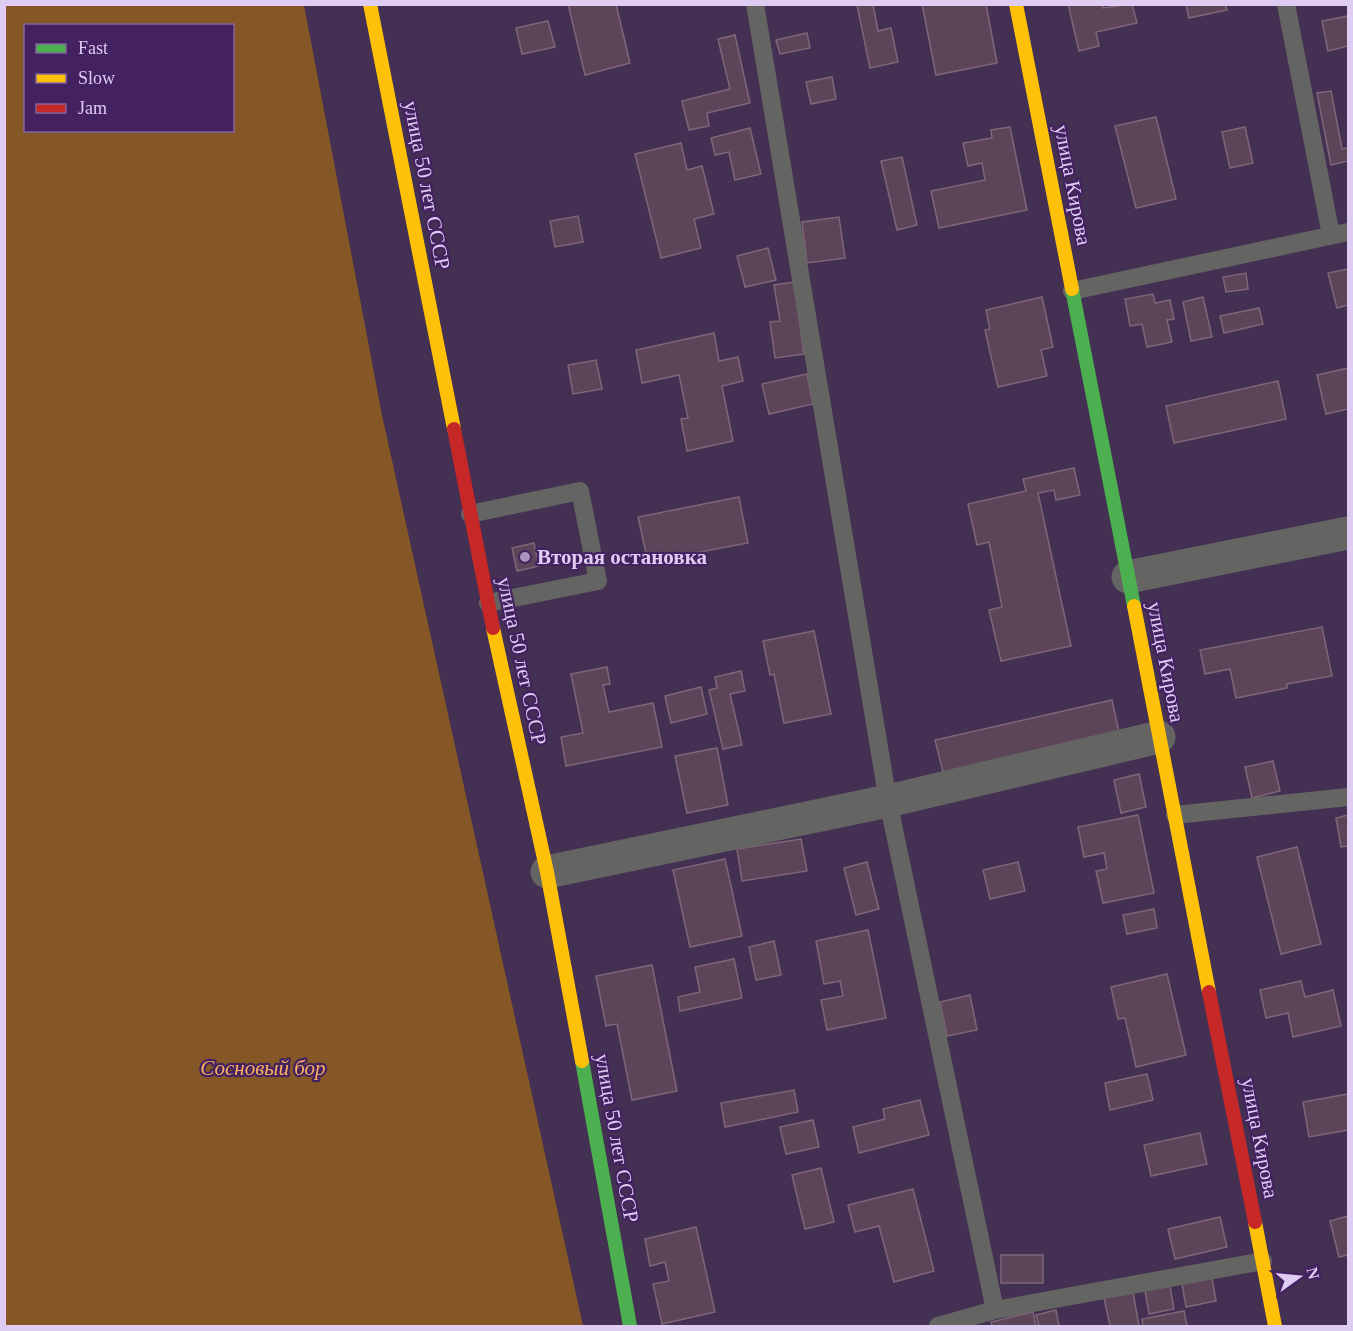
<svg xmlns="http://www.w3.org/2000/svg" width="1353" height="1331" viewBox="0 0 1353 1331" font-family="'Times New Roman',serif">
	<style>
		.forest { fill: #865726; fill-rule: evenodd }
		.building { fill: #5d4559; stroke: #7f6679; stroke-width: 1.5 }
		.lines { fill: none; stroke-linecap: round; stroke-linejoin: round }
		.lane { stroke: #646563; stroke-width: 18 }
		.street { stroke: #646563; stroke-width: 33 }
		.fast { stroke: #4caf50; stroke-width: 14 }
		.slow { stroke: #ffc107; stroke-width: 14 }
		.jam { stroke: #c62828; stroke-width: 14 }
		.poi-dot { fill: #a895ba; stroke: #442161; stroke-width: 2 }
		.labels { text-anchor: middle; dominant-baseline: central; stroke-width: 4.5; stroke-linejoin: round; paint-order: stroke }
		.street-label { font-size: 21px; fill: #deccf2; stroke: #442161 }
		.poi-label { font-size: 21px; font-weight: bold; fill: #deccf2; stroke: #442161; text-anchor: start }
		.park-label { font-size: 21px; font-style: italic; fill: #fdb261; stroke: #442161 }
	</style>
	<rect width="100%" height="100%" fill="#433052"/>
	<path class="forest" d="M5,4l299,1 78,410 201,911h-578zM26,26h206v104h-206z"/>
	<path class="building" d="M568,4h48l14,59 -45,12z
		M873,4l5,27 13,-3 7,34 -28,6 -13,-63z
		M922,4h64l11,59 -61,12z
		M1068,4h35v4l29,-4 5,19 -41,9 3,14 -20,5z
		M1186,4h39l2,6 -38,8z
		M1348,16v30l-20,5 -6,-30z
		M548,21l7,26 -33,7 -6,-26z
		M807,33l3,15 -30,6 -4,-14z
		M735,35l15,68 -43,10 2,13 -20,4 -7,-29 48,-12 -12,-50z
		M832,77l4,22 -25,5 -5,-22z
		M1331,91l11,58 6,-1v13l-17,4 -14,-72z
		M1156,117l20,82 -40,9 -21,-82z
		M1010,127l17,83 -88,18 -8,-37 54,-11 -3,-17 -14,3 -5,-23 29,-5 -1,-8z
		M1245,127l8,36 -23,5 -8,-36z
		M750,128l11,46 -26,6 -6,-28 -14,3 -4,-17z
		M681,143l6,27 15,-4 12,48 -20,5 7,29 -40,10 -26,-104z
		M902,157l15,68 -20,5 -16,-69z
		M578,216l5,26 -28,5 -5,-26z
		M839,217l6,41 -38,5 -5,-41z
		M768,248l8,32 -31,7 -8,-31z
		M1348,269v36l-11,3 -9,-35z
		M1246,273l2,16 -22,3 -3,-15z
		M794,282l10,72 -29,4 -5,-36 10,-1 -6,-36z
		M1153,294l2,9 15,-3 4,19 -7,1 5,22 -25,5 -5,-23 -12,2 -5,-27z
		M1042,297l11,50 -12,3 6,26 -49,11 -13,-57 5,-1 -4,-19z
		M1203,297l9,40 -21,4 -8,-39z
		M1259,308l4,16 -39,9 -4,-17z
		M714,333l5,28 19,-4 5,24 -21,5 11,55 -46,10 -6,-32 7,-1 -9,-43 -37,8 -6,-33z
		M596,360l6,29 -29,5 -5,-29z
		M1348,368v41l-22,5 -9,-39z
		M807,374l6,30 -44,10 -7,-30z
		M1278,381l8,38 -112,24 -8,-37z
		M1074,468l6,27 -24,5 -2,-10 -16,3 33,153 -70,15 -12,-51 13,-3 -13,-65 -12,3 -9,-41 58,-13 -3,-12z
		M739,497l9,46 -100,19 -10,-45z
		M534,543l5,23 -22,5 -5,-23z
		M1322,627l10,49 -45,8v4l-51,10 -6,-29 -25,5 -5,-24z
		M814,631l17,83 -47,9 -10,-49 -4,1 -7,-34z
		M607,667l3,17 -7,1 6,27 44,-9 9,44 -96,19 -5,-29 22,-4 -12,-59z
		M741,671l4,20 -15,3 12,51 -19,4 -14,-59 8,-2 -2,-11z
		M701,687l6,27 -36,9 -6,-27z
		M1112,700l7,32 -176,40 -8,-32z
		M717,748l11,57 -41,8 -12,-57z
		M1273,761l7,30 -28,7 -7,-31z
		M1139,774l7,33 -25,6 -7,-33z
		M1138,815l16,78 -51,10 -7,-32 11,-2 -3,-16 -20,4 -6,-30z
		M1348,815v31l-7,1 -5,-29z
		M801,839l6,32 -65,10 -5,-32z
		M1297,847l24,97 -40,10 -24,-97z
		M725,859l17,77 -52,11 -17,-77z
		M867,862l12,47 -23,6 -12,-47z
		M1018,862l7,29 -35,8 -7,-29z
		M1154,909l3,19 -30,6 -4,-19z
		M868,930l18,88 -59,12 -6,-30 22,-4 -3,-15 -16,3 -8,-43z
		M774,941l7,34 -25,5 -7,-33z
		M734,959l8,39 -62,13 -2,-14 22,-5 -5,-25z
		M652,965l25,126 -45,9 -15,-76 -11,2 -10,-50z
		M1167,974l19,81 -50,12 -11,-49 -7,1 -7,-32z
		M1301,981l4,16 28,-7 8,36 -48,11 -5,-24 -22,5 -6,-28z
		M970,995l7,35 -30,6 -7,-34z
		M1147,1074l6,26 -43,10 -5,-27z
		M794,1090l4,22 -73,15 -4,-24z
		M1348,1094v36l-39,7 -6,-35z
		M920,1100l9,35 -70,18 -6,-26 32,-8 -2,-10z
		M813,1120l6,27 -33,7 -6,-27z
		M1200,1133l7,31 -56,12 -7,-31z
		M821,1168l13,54 -29,7 -13,-54z
		M913,1189l21,82 -40,11 -15,-56 -24,6 -7,-27z
		M1348,1216v39l-9,2 -9,-36z
		M1220,1217l7,30 -52,12 -7,-30z
		M696,1227l19,85 -53,12 -9,-40 16,-3 -4,-19 -15,4 -5,-27z
		M1001,1255h42v28h-42z
		M1212,1278l4,23 -30,6 -4,-23z
		M1170,1286l4,23 -25,5 -4,-24z
		M1133,1292l6,34h-29l-6,-28z
		M1056,1310l3,16h-20l-3,-11z
		M1184,1311l3,15h-44l-1,-7z
		M1033,1312l3,14h-44l-1,-4z"/>
	<g class="lines">
		<path class="lane" d="M755,4l133,797 107,509
			M1286,4l45,231
			M1072,291l276,-59
			M470,514l110,-23 18,90 -110,22
			M1175,815l173,-18
			M938,1326l57,-16 268,-49"/>
		<path class="street" d="M1128,577l220,-44
			M547,872l341,-71 271,-64"/>
		<path class="fast" d="M1072,289l62,317
			M582,1061l48,265"/>
		<path class="slow" d="M370,4l84,425
			M1016,4l56,285
			M1134,606l75,386
			M493,628l54,244 35,189
			M1255,1222l20,104"/>
		<path class="jam" d="M454,429l39,199
			M1209,992l46,230"/>
	</g>
	<circle class="poi-dot" cx="525" cy="557" r="6"/>
	<g class="labels">
		<g class="street-label">
			<text transform="translate(427 185) rotate(79)">улица 50 лет СССР</text>
			<text transform="translate(1073 185) rotate(79)">улица Кирова</text>
			<text transform="translate(522 661) rotate(78)">улица 50 лет СССР</text>
			<text transform="translate(1166 662) rotate(79)">улица Кирова</text>
			<text transform="translate(617 1138) rotate(80)">улица 50 лет СССР</text>
			<text transform="translate(1260 1138) rotate(79)">улица Кирова</text>
		</g>
		<g class="poi-label">
			<text x="537" y="557">Вторая остановка</text>
		</g>
		<g class="park-label">
			<text x="263" y="1068">Сосновый бор</text>
		</g>
	</g>
	<rect width="1353" height="1331" fill="none" stroke="#deccf2" stroke-width="12"/>
	<rect x="24" y="24" width="210" height="108" fill="#442161" stroke="#82659b" stroke-width="1.5"/>
	<rect x="36" y="44" width="30" height="9" fill="#4caf50" stroke="#82659b" stroke-width="1.5"/>
	<text x="78" y="54" font-size="18" fill="#deccf2">Fast</text>
	<rect x="36" y="74" width="30" height="9" fill="#ffc107" stroke="#82659b" stroke-width="1.5"/>
	<text x="78" y="84" font-size="18" fill="#deccf2">Slow</text>
	<rect x="36" y="104" width="30" height="9" fill="#c62828" stroke="#82659b" stroke-width="1.5"/>
	<text x="78" y="114" font-size="18" fill="#deccf2">Jam</text>
	<g transform="translate(1299 1277) rotate(75)" stroke="#442161" stroke-width="4.5" paint-order="stroke">
	<path d="M0-4.5L10 22L0 15L-10 22Z" fill="#deccf2"/>
	<text y="-9" font-size="16" font-weight="bold" text-anchor="middle" fill="#deccf2">N</text>
	</g>
</svg>
